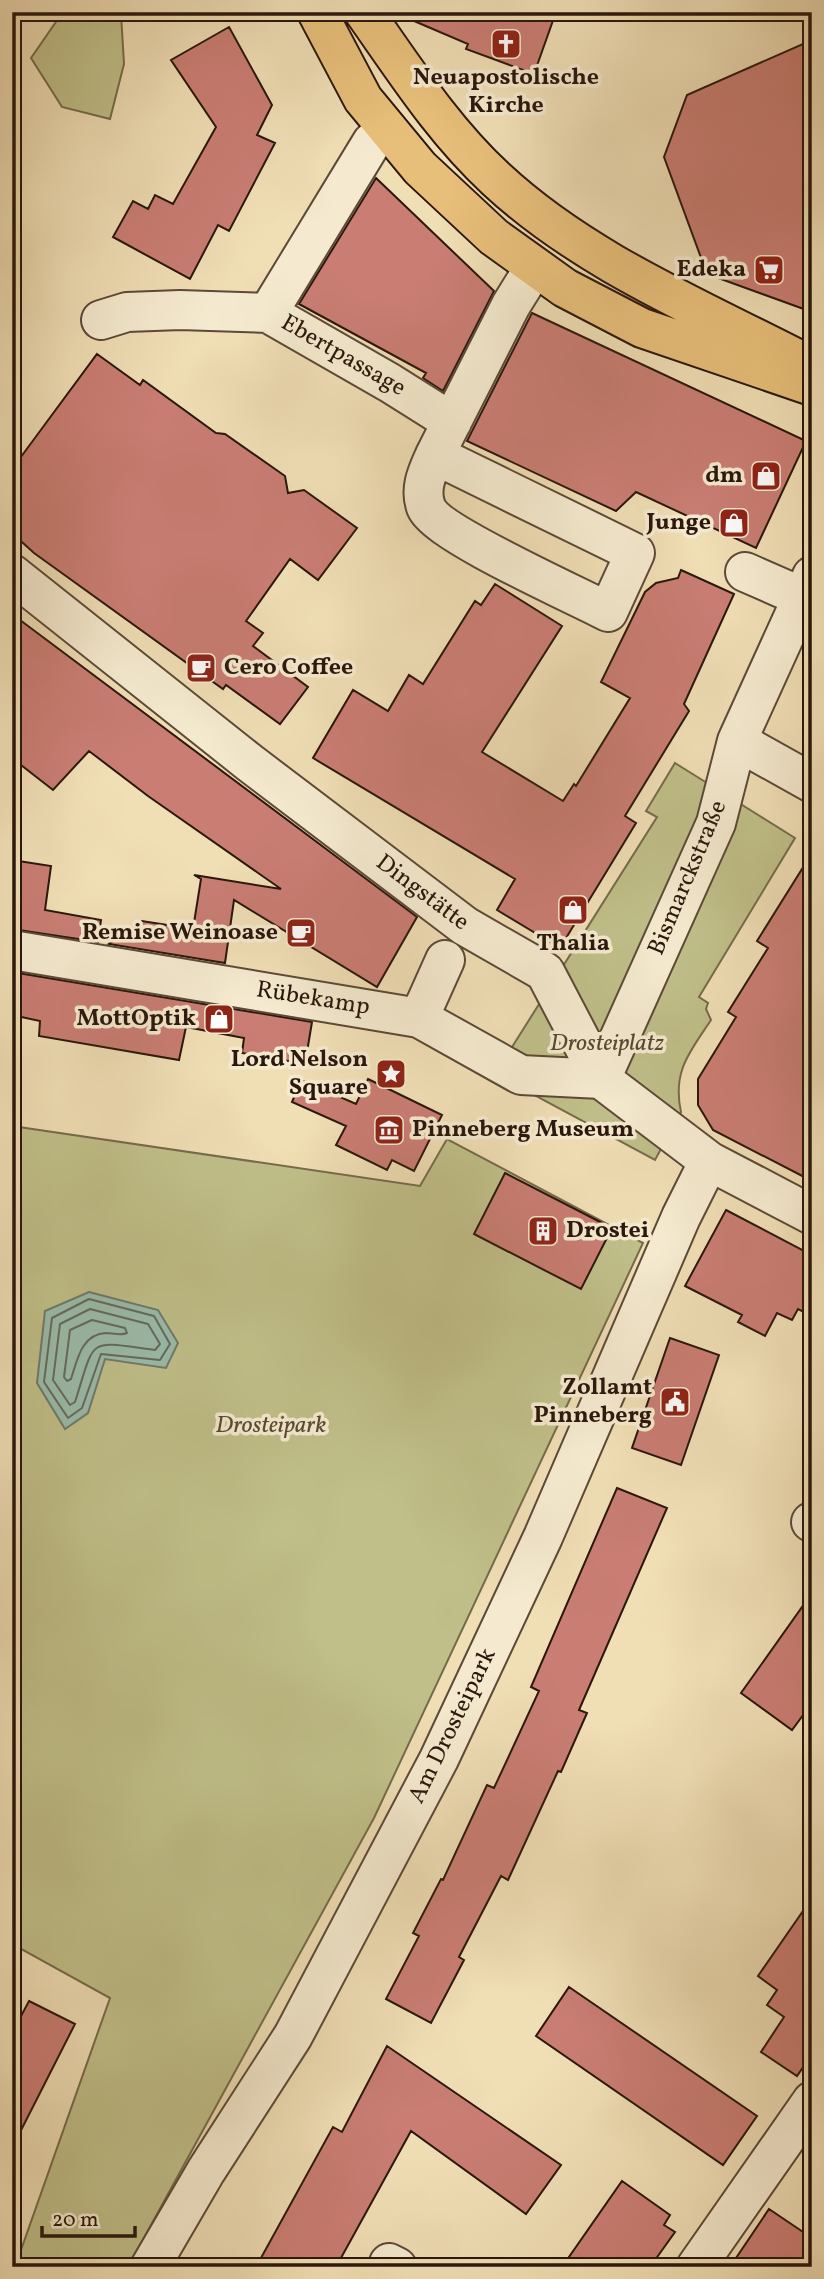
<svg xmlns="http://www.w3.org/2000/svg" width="824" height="2279" viewBox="0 0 824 2279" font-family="Vollkorn,serif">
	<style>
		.green { fill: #c0bf89; stroke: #756b4b; stroke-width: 2 }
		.water { fill: #9abcab; stroke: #6d7a6c; stroke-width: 2 }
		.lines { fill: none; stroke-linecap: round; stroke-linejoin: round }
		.shore { stroke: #626a5c; stroke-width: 2 }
		.building { fill: #c97d73; stroke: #2a170d; stroke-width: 2 }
		.minor-casing { stroke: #5c4937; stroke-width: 42 }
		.major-casing { stroke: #2a170d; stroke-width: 42 }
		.minor { stroke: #f5eacf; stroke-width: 38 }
		.major { stroke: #e8bf7a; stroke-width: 38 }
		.labels { text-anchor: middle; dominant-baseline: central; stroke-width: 7; stroke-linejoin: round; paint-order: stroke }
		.poi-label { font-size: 24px; font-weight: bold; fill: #2a170d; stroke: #f5eacf; text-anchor: end }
		.street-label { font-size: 24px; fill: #2a170d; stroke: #f5eacf }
		.park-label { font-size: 24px; font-style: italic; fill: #574932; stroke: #f5eacf }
	</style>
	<rect width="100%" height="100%" fill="#f0deb5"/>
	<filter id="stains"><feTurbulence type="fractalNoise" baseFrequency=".00286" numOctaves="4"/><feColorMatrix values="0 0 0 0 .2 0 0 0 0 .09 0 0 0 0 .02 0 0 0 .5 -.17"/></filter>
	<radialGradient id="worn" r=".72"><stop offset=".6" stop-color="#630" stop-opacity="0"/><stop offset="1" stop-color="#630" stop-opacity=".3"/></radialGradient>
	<path class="green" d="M121,14l3,50 -14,55 -48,-12 -31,-49 27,-39z
		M675,763l120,75 -96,159 9,6 -2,6 5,11c-21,32 -39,51 -30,92l-26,48 -160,-86 162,-257 -11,-6z
		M12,1126l408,60 27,-47 196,104 -269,575 -246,449h-113l95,-269 -98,-54z"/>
	<path class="water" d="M89,1292l69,18 20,33 -12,25 -61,-9 -17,54 -23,16 -28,-46 8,-72z"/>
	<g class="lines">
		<path class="shore" d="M89,1299l65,17 16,28 -10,16 -59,-6 -19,54 -14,10 -24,-36 8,-64z
			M90,1309l58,15 12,20 -5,6c-69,-9 -59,-14 -80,52l-5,3 -17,-25 7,-56z
			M92,1320l33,8 2,5c-6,3 -13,0 -21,0 -25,1 -29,28 -35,46l-4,2 -3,-4 6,-47z"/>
	</g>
	<path class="building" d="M393,12h163l-22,62 -68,-25 2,-5z
		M229,27l43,78 -15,30 18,8 -46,88 -11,-6 -28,54 -77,-42 20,-36 15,8 7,-14 18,9 43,-77 -45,-67z
		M812,40v272l-105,-38 -43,-117 23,-62z
		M376,178l118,113 -51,100 -20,-13 3,-5 -127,-69z
		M532,313l274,128 -50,107 -120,-56 -20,19 -149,-70z
		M97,354l43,31 3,-5 73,53 9,1 60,42 3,17 16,-3 53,38 -39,52 -28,-21 -44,62 17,12 -10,13 55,41 -28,37 -54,-39 -3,4 -189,-136 -22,-20v-64z
		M681,570l53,24 -50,110 5,7 -64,105 11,7 -76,125 -63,-38 18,-31 -202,-121 40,-68 35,21 21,-36 14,9 52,-83 6,4 14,-21 67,42 -80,126 81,49 11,-17 2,2 54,-88 -29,-16 44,-90 11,-9 22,-5z
		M12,614l405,303 -40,70 -143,-87 -9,63 -116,-19 33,-23 51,8 8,-50 -7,-4 87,14 -133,-93 -59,-45 -36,39 -41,-32z
		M812,853v328l-99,-51 -15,-25v-26l38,-62 -8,-5 40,-64 -11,-7z
		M12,860l39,6 -6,44 56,10 -3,22 -86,-13z
		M12,972l300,50 -7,42 -63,-11 2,-15 -58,-11 -7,33 -140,-24 1,-15 -28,-6z
		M368,1079l74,36 -28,56 -22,-11 -5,10 -51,-25 10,-19 -54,-24 9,-22 55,24z
		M505,1173l107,55 -31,61 -107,-55z
		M726,1210l86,45v61l-14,-7 -6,11 -15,-7 -12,23 -27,-14 4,-7 -57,-29z
		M670,1338l49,17 -38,110 -49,-17z
		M617,1488l50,20 -88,202 8,3 -26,59 -3,-1 -50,109 -7,-4 -42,81 5,3 -33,63 -45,-24 33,-63 -6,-3 28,-54 2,1 44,-95 7,3 45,-97 -8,-4z
		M812,1593v110l-20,27 -51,-37z
		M812,1898v156l-15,22 -36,-24 23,-35 -17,-12 10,-15 -19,-14z
		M569,1987l188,129 -34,49 -187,-129z
		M29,2001l46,23 -63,124v-115z
		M387,2046l174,119 -35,49 -115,-83 -75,136h-80l77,-140 9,5z
		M622,2181l48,34 -6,10 11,7 -25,35h-88z
		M769,2209l43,29v29h-82z"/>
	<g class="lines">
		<g class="minor-casing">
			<path id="minor" d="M268,313l104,-171 15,-13
				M101,320l26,-8 53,-2 88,3 122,70 62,39
				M435,455l200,98 -27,59c-32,-17 -172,-79 -182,-105 -7,-19 2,-36 9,-52l76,-150 23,-37
				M745,572l57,25
				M12,574l238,189 215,163 80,46 56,107 108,82 103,54
				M737,741l75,42
				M12,950l407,68 102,57 80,4
				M419,1018l26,-58
				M601,1079l115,-256 21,-82 75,-165
				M811,1522h1
				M389,2263l8,4
				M150,2267l56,-96 87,-135 146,-277 104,-222 138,-320 28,-56
				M696,2267l116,-166"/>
		</g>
		<g class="major-casing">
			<path id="major" d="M317,12l46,87 57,69 74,69 71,51 77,40 170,58
				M364,12c41,58 79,118 132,167 88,82 205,130 311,185"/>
		</g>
		<use href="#minor" class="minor"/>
		<use href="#major" class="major"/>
	</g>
	<defs>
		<g id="church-square" transform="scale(1.575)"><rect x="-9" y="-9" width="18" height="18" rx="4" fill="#8f2418" stroke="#f5eacf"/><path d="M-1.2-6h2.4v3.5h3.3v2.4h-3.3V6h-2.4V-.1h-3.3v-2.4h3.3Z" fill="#fff"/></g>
		<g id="supermarket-square" transform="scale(1.575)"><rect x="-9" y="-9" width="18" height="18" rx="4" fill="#8f2418" stroke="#f5eacf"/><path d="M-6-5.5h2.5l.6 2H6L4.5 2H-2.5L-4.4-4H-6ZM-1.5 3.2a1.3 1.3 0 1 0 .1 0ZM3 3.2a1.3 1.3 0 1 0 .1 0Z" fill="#fff"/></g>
		<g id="shop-square" transform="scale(1.575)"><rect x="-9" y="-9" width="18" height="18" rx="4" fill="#8f2418" stroke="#f5eacf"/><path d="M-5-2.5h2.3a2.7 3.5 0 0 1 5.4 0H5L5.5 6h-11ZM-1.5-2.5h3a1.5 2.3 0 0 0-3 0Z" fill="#fff"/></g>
		<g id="cafe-square" transform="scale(1.575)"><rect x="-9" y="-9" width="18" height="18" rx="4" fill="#8f2418" stroke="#f5eacf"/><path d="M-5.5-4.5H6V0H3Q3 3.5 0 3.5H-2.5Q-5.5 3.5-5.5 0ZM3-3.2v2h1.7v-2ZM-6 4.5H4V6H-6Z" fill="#fff"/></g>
		<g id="sight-square" transform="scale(1.575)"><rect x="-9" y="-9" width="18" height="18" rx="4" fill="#8f2418" stroke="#f5eacf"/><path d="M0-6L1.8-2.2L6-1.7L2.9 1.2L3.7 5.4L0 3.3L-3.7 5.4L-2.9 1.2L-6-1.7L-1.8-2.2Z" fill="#fff"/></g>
		<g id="museum-square" transform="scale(1.575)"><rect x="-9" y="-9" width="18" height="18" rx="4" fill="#8f2418" stroke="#f5eacf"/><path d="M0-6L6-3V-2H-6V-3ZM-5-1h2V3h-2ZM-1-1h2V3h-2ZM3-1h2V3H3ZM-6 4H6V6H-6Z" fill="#fff"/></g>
		<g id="building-square" transform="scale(1.575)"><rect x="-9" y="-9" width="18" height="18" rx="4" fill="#8f2418" stroke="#f5eacf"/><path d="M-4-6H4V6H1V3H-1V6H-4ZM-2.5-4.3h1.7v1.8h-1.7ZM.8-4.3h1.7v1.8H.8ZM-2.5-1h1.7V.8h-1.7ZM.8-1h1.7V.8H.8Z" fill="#fff"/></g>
		<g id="civic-square" transform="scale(1.575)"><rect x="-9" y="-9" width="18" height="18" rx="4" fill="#8f2418" stroke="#f5eacf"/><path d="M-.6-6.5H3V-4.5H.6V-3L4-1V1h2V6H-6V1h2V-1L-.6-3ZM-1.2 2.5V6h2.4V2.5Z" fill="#fff"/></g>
	</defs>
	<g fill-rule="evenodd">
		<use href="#church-square" x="506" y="44"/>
		<use href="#supermarket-square" x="769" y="270"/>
		<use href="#shop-square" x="766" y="476"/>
		<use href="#shop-square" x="734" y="523"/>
		<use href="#cafe-square" x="201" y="668"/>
		<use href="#shop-square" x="573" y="910"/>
		<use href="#cafe-square" x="301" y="933"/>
		<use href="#shop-square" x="219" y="1019"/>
		<use href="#sight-square" x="391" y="1074"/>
		<use href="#museum-square" x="389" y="1130"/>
		<use href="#building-square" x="543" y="1231"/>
		<use href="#civic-square" x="675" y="1402"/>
	</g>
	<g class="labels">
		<g class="poi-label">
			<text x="506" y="78" text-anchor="middle">Neuapostolische<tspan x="506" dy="28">Kirche</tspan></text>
			<text x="746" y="270">Edeka</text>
			<text x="743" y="476">dm</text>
			<text x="711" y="523">Junge</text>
			<text x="224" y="668" text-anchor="start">Cero Coffee</text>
			<text x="278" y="933">Remise Weinoase</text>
			<text x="573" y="944" text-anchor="middle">Thalia</text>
			<text x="196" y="1019">MottOptik</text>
			<text x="368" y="1060">Lord Nelson<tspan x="368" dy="28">Square</tspan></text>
			<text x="412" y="1130" text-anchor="start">Pinneberg Museum</text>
			<text x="566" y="1231" text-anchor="start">Drostei</text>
			<text x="652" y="1388">Zollamt<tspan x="652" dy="28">Pinneberg</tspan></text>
		</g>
		<g class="street-label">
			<text transform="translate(343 356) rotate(30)">Ebertpassage</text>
			<text transform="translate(688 878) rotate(-67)">Bismarckstraße</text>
			<text transform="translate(422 893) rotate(37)">Dingstätte</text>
			<text transform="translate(313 999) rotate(9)">Rübekamp</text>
			<text transform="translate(453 1726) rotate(-64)">Am Drosteipark</text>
		</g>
		<g class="park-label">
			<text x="607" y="1044">Drosteiplatz</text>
			<text x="271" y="1426">Drosteipark</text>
		</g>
	</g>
	<rect width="824" height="2279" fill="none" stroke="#f0deb5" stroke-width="42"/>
	<rect x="14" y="14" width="796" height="2251" fill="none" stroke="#2a170d" stroke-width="3.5"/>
	<rect x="21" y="21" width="782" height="2237" fill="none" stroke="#2a170d" stroke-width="2"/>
	<path d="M42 2226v10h93v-10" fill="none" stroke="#2a170d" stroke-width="3.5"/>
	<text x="52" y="2226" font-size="21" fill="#2a170d" stroke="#f5eacf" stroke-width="5" paint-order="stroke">20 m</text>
	<rect width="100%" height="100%" filter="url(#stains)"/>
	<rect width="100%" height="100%" fill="url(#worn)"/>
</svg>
